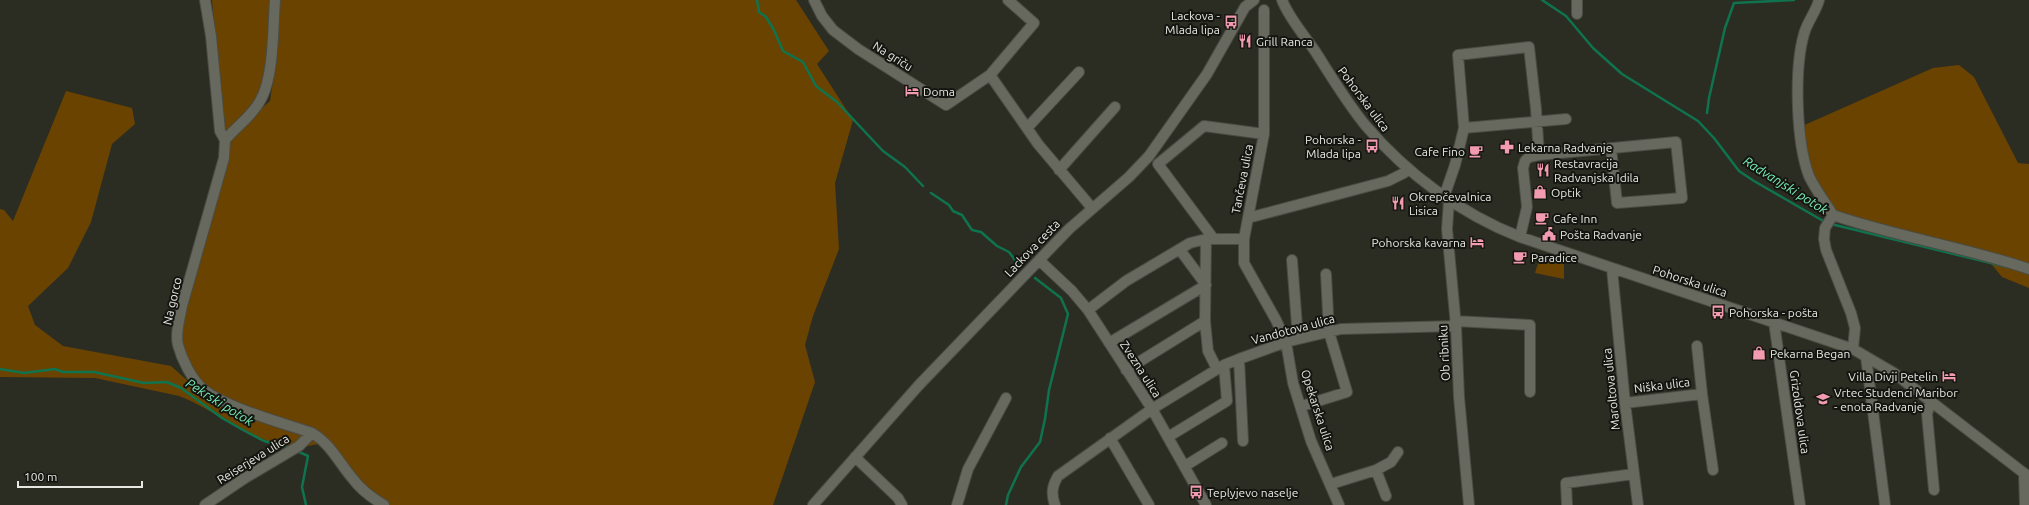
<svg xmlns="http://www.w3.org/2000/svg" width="2029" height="505" viewBox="0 0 2029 505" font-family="Ubuntu,sans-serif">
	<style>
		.green { fill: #6b4300 }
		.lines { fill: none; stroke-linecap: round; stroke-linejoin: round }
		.stream { stroke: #0f734e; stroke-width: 2.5 }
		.minor-casing { stroke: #4a4c43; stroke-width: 12 }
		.minor { stroke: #67695e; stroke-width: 10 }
		.labels { text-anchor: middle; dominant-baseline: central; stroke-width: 4; stroke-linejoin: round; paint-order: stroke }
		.poi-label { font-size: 12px; fill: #e5e7e0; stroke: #141510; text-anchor: start }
		.street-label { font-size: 12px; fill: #e5e7e0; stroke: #141510 }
		.water-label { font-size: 13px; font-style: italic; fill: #78efb8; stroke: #141510 }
	</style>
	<rect width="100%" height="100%" fill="#2b2d23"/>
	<path class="green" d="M212,0h584l33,51 -12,13 36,56 -18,63 4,66 -26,67 -8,29 10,37 -42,123h-397l-56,-61c-9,1 -21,4 -30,3 -40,-6 -74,-37 -111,-51l-84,-18 -95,-1v-168l4,1 9,11 53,-130 66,17 3,16 -23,20 -21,78 -23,46 -40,38 7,19 28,21 108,20 36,32 5,-6c-17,-17 -30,-38 -32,-62l50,-193 40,-36 4,-27 -28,37 -19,19 -3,-2z
		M1959,65l15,12 44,86 11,1v124l-27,-11 -22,-27 -147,-35 -23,-38 -10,-50 133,-59z
		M1540,257l24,7v15l-29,-6z"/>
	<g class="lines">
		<path class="stream" d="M757,0l2,12 7,5 8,13 9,21 20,11 13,24 21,16 46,49 22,16 18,19
			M1542,0l24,16 27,32 29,26 76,47 16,17 25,33 15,10 71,41
			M1707,113l2,-15 16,-70 9,-25 60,-3
			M931,193l18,12 4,6 9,4 10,15 9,2 16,14 12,6 9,12
			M1831,224l176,43
			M0,369l24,4 31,-4 8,3h31l50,11 23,-1 14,6 41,30 21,12 21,11 26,7
			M297,451l11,5 -6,31 4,18
			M1006,505l2,-10 13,-28 19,-25 5,-23 4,-29 19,-76 -7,-16 -26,-20"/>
		<g class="minor-casing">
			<path id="minor" d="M205,0l6,36 9,95 5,9
				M275,0c-2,27 -1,78 -15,101 -8,15 -24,26 -35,39l-1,18 -42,148c-2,12 -7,27 -4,39 4,15 14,35 26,45 23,18 79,33 108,43 19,11 27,30 41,46 8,11 19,19 31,26
				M814,0l8,16 11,14 25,19 88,56 44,-30 48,69 54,64
				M1282,0c7,18 22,35 33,51 16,25 32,52 51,75 41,48 95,88 154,111l333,112 41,24 135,104
				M1819,0c-3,12 -12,22 -15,34 -10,35 -8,108 5,142 6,13 16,26 24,39
				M1264,10v124l-20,105v24l32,57 10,22 7,41 18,58 28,64
				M1577,14v-14
				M990,75l44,-52 -26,-23
				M1027,128l52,-56
				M1464,128l102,-9
				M1059,170l56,-63
				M1444,197l11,-32 9,-37 -6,-73 71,-8 7,62 3,46
				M1449,200l-2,29 9,97 3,71 10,108
				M1248,218l140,-37 16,-8 4,-4
				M1520,237l7,-30 -4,-39 2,-7 4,-4 10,-2 137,-13 6,56 -65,5 -6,-55
				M1213,238l-55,-74 46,-38 60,8
				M1206,239l-1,82 3,30 9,18
				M1039,260l33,31 16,19 64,99 54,96
				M1292,260l6,79
				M1612,269l13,134 13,102
				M1088,310l38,-29 64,-38 16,-4h38
				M1455,321l75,4v67
				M1774,322l26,183
				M1109,343l97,-58 -26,-35
				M1697,346l5,48 11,76
				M1853,349l2,-21 -4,-15 -25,-63 -2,-11 1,-11 8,-13c64,22 132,32 196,54
				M1866,357l19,148
				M1239,359l4,82
				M1126,370l79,-49
				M1931,400l-4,14 7,76
				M1625,403l77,-9
				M1302,406l45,-14 -18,-60 -3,-58
				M1168,437l59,-36 -3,-36
				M1110,438l39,67
				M855,457l43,41 4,7
				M1185,466l37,-23
				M1376,470l10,26
				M2024,473l1,32
				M1331,484l45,-14 15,-8 7,-10
				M205,505l40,-27 54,-32 13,-13
				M813,505l106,-120 150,-156 60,-52 20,-21 58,-82 38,-67 9,-7
				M957,505l11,-36 38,-71
				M1055,505c-4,-11 -3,-19 3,-29l94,-67 72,-44 15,-6 47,-17 55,-13 115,-3
				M1567,505l-1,-22 68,-9"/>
		</g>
		<use href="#minor" class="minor"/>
	</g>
	<defs>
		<g id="bus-bare" transform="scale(1.08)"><path d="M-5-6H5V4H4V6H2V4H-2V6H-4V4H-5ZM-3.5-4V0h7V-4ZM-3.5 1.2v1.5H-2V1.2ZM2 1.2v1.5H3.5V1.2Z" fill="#f29aaf" stroke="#141510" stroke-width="2.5" paint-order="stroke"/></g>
		<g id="restaurant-bare" transform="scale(1.08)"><path d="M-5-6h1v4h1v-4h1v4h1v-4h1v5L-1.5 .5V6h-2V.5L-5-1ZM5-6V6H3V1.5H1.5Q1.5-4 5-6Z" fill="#f29aaf" stroke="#141510" stroke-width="2.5" paint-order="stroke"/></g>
		<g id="hotel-bare" transform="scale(1.08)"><path d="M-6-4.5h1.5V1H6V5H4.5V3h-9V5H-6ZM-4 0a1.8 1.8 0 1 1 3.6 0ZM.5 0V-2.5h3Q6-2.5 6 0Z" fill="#f29aaf" stroke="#141510" stroke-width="2.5" paint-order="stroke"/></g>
		<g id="pharmacy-bare" transform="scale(1.08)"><path d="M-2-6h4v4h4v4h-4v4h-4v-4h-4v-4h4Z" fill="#f29aaf" stroke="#141510" stroke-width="2.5" paint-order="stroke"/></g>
		<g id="cafe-bare" transform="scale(1.08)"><path d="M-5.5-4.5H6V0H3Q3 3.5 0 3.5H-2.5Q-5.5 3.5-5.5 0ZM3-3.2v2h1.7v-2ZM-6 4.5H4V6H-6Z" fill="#f29aaf" stroke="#141510" stroke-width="2.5" paint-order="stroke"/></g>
		<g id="shop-bare" transform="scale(1.08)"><path d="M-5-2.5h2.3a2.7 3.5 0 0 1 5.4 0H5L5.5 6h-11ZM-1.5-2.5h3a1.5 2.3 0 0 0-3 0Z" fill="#f29aaf" stroke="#141510" stroke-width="2.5" paint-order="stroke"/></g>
		<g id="civic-bare" transform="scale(1.08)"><path d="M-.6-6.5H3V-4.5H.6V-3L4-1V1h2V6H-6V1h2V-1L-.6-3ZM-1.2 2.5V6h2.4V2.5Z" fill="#f29aaf" stroke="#141510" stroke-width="2.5" paint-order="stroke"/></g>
		<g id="school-bare" transform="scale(1.08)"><path d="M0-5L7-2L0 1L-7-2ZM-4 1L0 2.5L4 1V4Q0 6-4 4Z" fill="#f29aaf" stroke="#141510" stroke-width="2.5" paint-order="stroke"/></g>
	</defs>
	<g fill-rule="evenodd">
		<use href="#bus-bare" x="1231" y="22"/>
		<use href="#restaurant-bare" x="1245" y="41"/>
		<use href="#hotel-bare" x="912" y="91"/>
		<use href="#bus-bare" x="1372" y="146"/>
		<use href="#pharmacy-bare" x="1507" y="147"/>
		<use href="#cafe-bare" x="1476" y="151"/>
		<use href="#restaurant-bare" x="1543" y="170"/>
		<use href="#shop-bare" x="1540" y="192"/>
		<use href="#restaurant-bare" x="1398" y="203"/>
		<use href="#cafe-bare" x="1542" y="218"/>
		<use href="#civic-bare" x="1549" y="234"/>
		<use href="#hotel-bare" x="1477" y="242"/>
		<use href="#cafe-bare" x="1520" y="257"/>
		<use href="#bus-bare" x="1718" y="312"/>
		<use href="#shop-bare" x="1759" y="353"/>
		<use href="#hotel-bare" x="1949" y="376"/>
		<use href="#school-bare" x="1823" y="399"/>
		<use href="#bus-bare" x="1196" y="492"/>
	</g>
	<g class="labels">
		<g class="poi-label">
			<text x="1220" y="15" text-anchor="end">Lackova -<tspan x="1220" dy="14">Mlada lipa</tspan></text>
			<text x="1256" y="41">Grill Ranca</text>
			<text x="923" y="91">Doma</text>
			<text x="1361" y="139" text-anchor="end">Pohorska -<tspan x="1361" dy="14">Mlada lipa</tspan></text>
			<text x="1518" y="147">Lekarna Radvanje</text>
			<text x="1465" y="151" text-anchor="end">Cafe Fino</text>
			<text x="1554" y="163">Restavracija<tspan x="1554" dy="14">Radvanjska Idila</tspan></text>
			<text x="1551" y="192">Optik</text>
			<text x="1409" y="196">Okrepčevalnica<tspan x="1409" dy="14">Lisica</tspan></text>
			<text x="1553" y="218">Cafe Inn</text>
			<text x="1560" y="234">Pošta Radvanje</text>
			<text x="1466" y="242" text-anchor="end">Pohorska kavarna</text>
			<text x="1531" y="257">Paradice</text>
			<text x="1729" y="312">Pohorska - pošta</text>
			<text x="1770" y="353">Pekarna Began</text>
			<text x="1938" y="376" text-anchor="end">Villa Divji Petelin</text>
			<text x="1834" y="392">Vrtec Studenci Maribor<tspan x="1834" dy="14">- enota Radvanje</tspan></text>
			<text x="1207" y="492">Teplyjevo naselje</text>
		</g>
		<g class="street-label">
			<text transform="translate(893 56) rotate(32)">Na griču</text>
			<text transform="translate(1364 99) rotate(53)">Pohorska ulica</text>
			<text transform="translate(1242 179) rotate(-79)">Tančeva ulica</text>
			<text transform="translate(1032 248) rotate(-46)">Lackova cesta</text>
			<text transform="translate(1690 281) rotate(18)">Pohorska ulica</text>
			<text transform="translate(172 301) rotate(-77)">Na gorco</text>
			<text transform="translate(1293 329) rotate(-15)">Vandotova ulica</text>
			<text transform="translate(1444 353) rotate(-93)">Ob ribniku</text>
			<text transform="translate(1141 369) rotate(57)">Zvezna ulica</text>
			<text transform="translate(1662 385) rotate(-7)">Niška ulica</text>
			<text transform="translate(1611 389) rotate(-96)">Maroltova ulica</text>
			<text transform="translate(1318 410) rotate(72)">Opekarska ulica</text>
			<text transform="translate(1800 412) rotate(82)">Grizoldova ulica</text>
			<text transform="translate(253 459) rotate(-32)">Reiserjeva ulica</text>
		</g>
		<g class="water-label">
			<text transform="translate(1786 185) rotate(32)">Radvanjski potok</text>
			<text transform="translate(220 402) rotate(32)">Pekrski potok</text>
		</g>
	</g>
	<path d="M18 481v6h124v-6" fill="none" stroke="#e5e7e0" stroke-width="2"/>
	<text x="24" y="481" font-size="12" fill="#e5e7e0" stroke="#141510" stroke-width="3" paint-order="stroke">100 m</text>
</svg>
